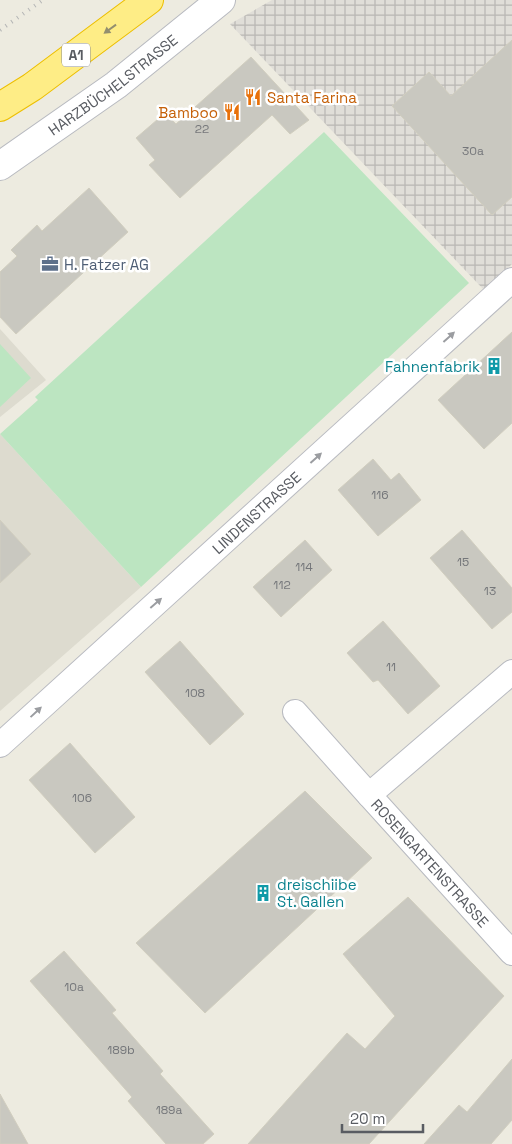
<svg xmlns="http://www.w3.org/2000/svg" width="512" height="1144" viewBox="0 0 512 1144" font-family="'Space Grotesk',sans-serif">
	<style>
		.industrial { fill: url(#industrial-grid) }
		.education { fill: #dddbcf }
		.park { fill: #bce5c1 }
		.building { fill: #c9c8c0; stroke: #d1cebf }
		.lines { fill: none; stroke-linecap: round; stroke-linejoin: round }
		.minor-casing { stroke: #b8bac0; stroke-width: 26 }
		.tertiary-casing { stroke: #b8bac0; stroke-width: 30 }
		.motorway-casing { stroke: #edbf00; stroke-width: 30 }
		.minor { stroke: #fff; stroke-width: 24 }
		.tertiary { stroke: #fff; stroke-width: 28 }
		.motorway { stroke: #feed86; stroke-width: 28 }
		.rail { stroke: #b4b5b5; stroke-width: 4; stroke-dasharray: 1 6; stroke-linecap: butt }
		.oneway { fill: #938f6f }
		.oneway2 { fill: #9b9da1 }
		.labels { text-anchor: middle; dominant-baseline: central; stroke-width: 5; stroke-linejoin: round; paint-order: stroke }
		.number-label { font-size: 12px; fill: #75777a }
		.shield { fill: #fff; stroke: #8b8d91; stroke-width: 1 }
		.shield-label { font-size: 14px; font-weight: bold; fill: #595c62 }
		.street-label { font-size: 15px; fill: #595c62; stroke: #fff }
		.food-label { font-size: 15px; fill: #c56008; stroke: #fff; text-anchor: start }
		.service-label { font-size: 15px; fill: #4e5e75; stroke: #fff; text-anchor: start }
		.culture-label { font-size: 15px; fill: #0d838f; stroke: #fff; text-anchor: end }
	</style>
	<defs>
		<pattern id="industrial-grid" width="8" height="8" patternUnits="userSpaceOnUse" patternTransform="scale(1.25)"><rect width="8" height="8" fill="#e0ded8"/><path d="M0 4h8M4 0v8" fill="none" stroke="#b9b7b3"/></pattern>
	</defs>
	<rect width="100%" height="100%" fill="#edebe0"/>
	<path class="industrial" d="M272,0h240v264l-28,26 -254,-266z"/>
	<path class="education" d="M0,329l46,51 -46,37z
		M0,434l141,153 -141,124z"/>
	<path class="park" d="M324,132l145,151 -328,304 -141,-153 38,-34 -3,-3z
		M0,344l31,34 -31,29z"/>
	<path class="building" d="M512,40v157l-20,18 -100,-109 37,-34 22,24z
		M251,57l58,63 -19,14 -18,-19 -92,83 -31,-33 6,-5 -19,-22 29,-25 11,11z
		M89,188l39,44 -112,102 -16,-17v-45l17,-16 -6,-6 26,-25 5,6z
		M512,332v91l-28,26 -46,-49z
		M373,459l18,21 8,-7 22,27 -43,36 -40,-46z
		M0,520l31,34 -31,29z
		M462,530l50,58v24l-20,17 -62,-71z
		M305,540l27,30 -51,47 -28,-30z
		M383,621l57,65 -32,28 -30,-34 -5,2 -26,-29z
		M180,641l64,73 -34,31 -65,-73z
		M70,743l65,74 -40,36 -66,-73z
		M305,791l67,67 -167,155 -69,-70z
		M408,897l96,99 -135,148h-121l99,-111 18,16 30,-33 -52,-62z
		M64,951l52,59 -4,3 51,58 -3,3 54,60 -11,10h-37l-38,-43 4,-4 -102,-116z
		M512,1059v61l-21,24h-67l35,-39 8,7z
		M0,1094l28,50h-28z"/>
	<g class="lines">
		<g class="minor-casing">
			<g id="minor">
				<path id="s1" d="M512,672l-143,123 143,158"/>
				<path d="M295,712l74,83"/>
				<path id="s2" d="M0,745l512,-465"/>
			</g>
		</g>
		<g class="tertiary-casing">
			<g id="tertiary">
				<path id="s3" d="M0,166l116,-81 105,-85"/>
			</g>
		</g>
		<g class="motorway-casing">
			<path id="motorway" d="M0,107l32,-20 117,-87"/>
		</g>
		<use href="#minor" class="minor"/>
		<use href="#tertiary" class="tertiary"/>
		<use href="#motorway" class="motorway"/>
		<path class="rail" d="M0,30l43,-30"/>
	</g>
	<defs><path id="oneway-solid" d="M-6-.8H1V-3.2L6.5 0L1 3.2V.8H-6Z" transform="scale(1.25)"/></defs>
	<use class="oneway" href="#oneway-solid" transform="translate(110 29) rotate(144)"/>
	<g class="oneway2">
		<use href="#oneway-solid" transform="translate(449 337) rotate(-42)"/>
		<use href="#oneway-solid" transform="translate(316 458) rotate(-42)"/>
		<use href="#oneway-solid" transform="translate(156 603) rotate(-41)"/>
		<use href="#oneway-solid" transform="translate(36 712) rotate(-43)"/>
	</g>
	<defs>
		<g id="restaurant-bare" transform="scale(1.35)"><path d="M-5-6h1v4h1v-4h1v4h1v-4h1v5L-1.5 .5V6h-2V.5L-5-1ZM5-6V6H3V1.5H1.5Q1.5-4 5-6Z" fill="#e8710a" stroke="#fff" stroke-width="2.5" paint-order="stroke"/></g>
		<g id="office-bare" transform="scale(1.35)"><path d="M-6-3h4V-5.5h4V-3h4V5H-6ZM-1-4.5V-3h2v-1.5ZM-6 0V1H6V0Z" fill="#5c6f8a" stroke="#fff" stroke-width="2.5" paint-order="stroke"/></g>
		<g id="building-bare" transform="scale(1.35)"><path d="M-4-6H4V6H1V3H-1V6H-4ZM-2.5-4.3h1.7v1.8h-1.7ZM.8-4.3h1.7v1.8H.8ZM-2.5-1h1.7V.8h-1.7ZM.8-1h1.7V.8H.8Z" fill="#0f9aa8" stroke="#fff" stroke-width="2.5" paint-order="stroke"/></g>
	</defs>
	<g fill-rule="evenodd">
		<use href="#restaurant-bare" x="253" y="97"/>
		<use href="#restaurant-bare" x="232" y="112"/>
		<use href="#office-bare" x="50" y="264"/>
		<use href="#building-bare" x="494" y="366"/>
		<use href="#building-bare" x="263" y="893"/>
	</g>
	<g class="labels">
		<g class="number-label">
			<text x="202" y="129">22</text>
			<text x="473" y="151">30a</text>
			<text x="380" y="495">116</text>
			<text x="463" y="562">15</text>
			<text x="304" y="567">114</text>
			<text x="282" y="585">112</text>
			<text x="490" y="591">13</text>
			<text x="391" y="667">11</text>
			<text x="195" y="693">108</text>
			<text x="82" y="798">106</text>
			<text x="74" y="987">10a</text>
			<text x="121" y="1050">189b</text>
			<text x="169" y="1110">189a</text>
		</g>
		<rect class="shield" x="62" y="43.5" width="28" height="23" rx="4"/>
		<g class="shield-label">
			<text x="76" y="55">A1</text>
		</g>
		<g class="street-label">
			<text stroke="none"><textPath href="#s3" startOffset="139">HARZBÜCHELSTRASSE</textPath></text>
			<text stroke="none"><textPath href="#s2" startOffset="346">LINDENSTRASSE</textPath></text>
			<text stroke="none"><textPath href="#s1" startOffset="280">ROSENGARTENSTRASSE</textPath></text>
		</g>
		<g class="food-label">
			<text x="267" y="97">Santa Farina</text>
			<text x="218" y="112" text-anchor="end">Bamboo</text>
		</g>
		<g class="service-label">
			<text x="64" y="264">H. Fatzer AG</text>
		</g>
		<g class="culture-label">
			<text x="480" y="366">Fahnenfabrik</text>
			<text x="277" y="884" text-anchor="start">dreischiibe<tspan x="277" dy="17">St. Gallen</tspan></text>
		</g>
	</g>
	<path d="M342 1124v8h81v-8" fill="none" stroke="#595c62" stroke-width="2.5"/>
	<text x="350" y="1124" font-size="15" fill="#595c62" stroke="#ffffff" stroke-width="4" paint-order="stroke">20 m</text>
</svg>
